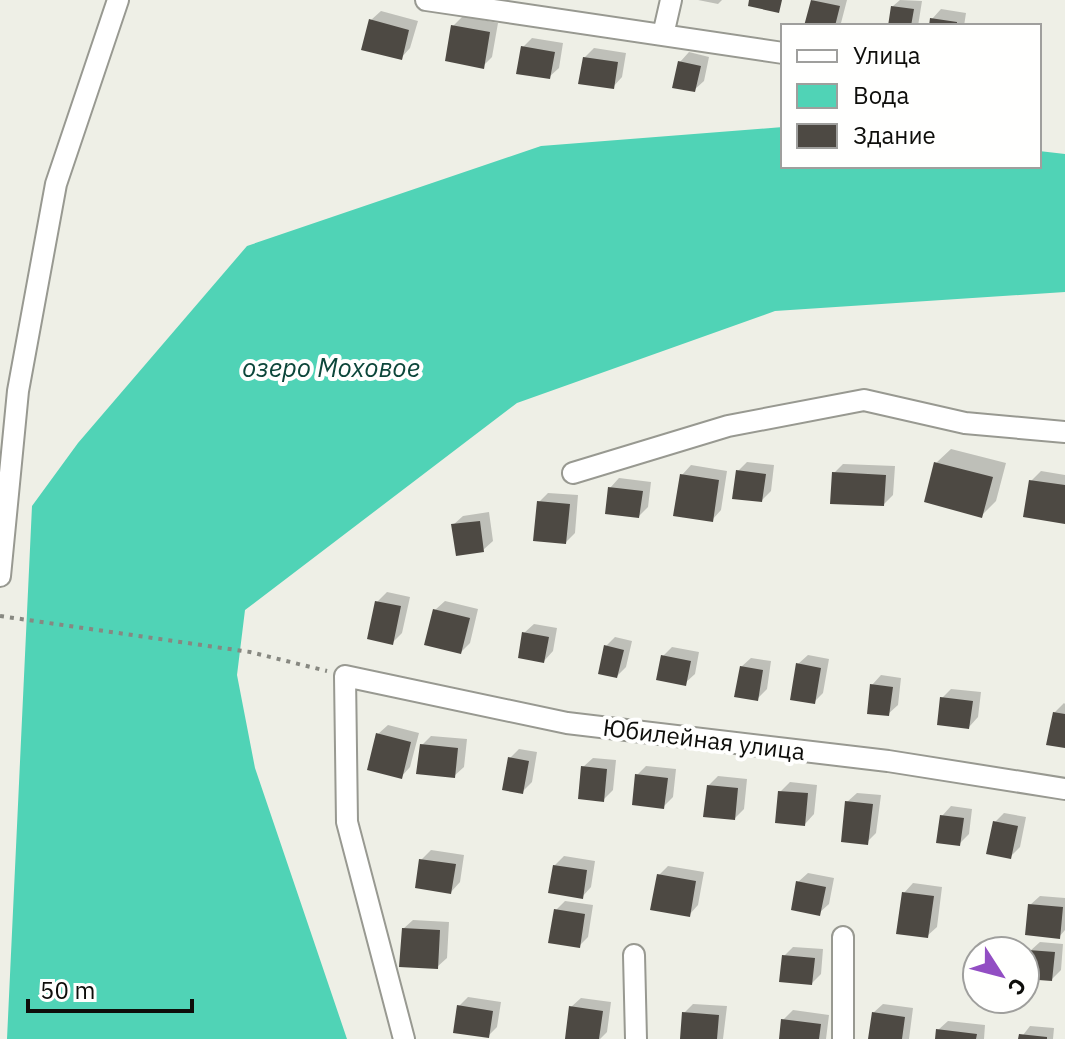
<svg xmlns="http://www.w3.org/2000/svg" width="1065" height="1039" viewBox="0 0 1065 1039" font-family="'IBM Plex Sans',sans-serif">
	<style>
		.water { fill: #50d3b6 }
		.shadow { fill: #0003 }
		.building { fill: #4d4943 }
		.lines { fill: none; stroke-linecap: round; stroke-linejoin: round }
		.street-casing { stroke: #989991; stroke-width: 24 }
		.path { stroke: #878881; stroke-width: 4; stroke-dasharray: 4 6; stroke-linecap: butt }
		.street { stroke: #fff; stroke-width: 20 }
		.labels { text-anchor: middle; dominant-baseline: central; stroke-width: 8; stroke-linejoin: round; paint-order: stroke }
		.street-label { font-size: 24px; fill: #0e0e0b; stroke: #fffffe }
		.water-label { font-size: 26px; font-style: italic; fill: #0c463a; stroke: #fffffe }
	</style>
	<rect width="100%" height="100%" fill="#eeefe6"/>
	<path class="water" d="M783,127v39h256v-15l26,3v138l-290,19 -258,92 -272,207 -8,65 18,93 92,271h-340l25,-533 46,-63 169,-197 294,-100z"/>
	<path class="shadow" d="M698,0h24l-4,4z
		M813,0h34l-6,23 -3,3 -32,-1z
		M900,0l22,1 -4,25h-28l3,-20z
		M941,9l25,4 -2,13h-33l1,-7z
		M381,11l37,10 -8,27 -9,10 -30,-38z
		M463,16l35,7 -6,34 -9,9 -30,-40z
		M532,38l31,5 -4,25 -10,9 -26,-30z
		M594,48l32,5 -4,24 -9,10 -29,-29z
		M689,52l20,5 -5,24 -10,9 -14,-28z
		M951,449l55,14 -10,38 -14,14 -46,-52z
		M747,462l27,3 -3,26 -9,9 -24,-29z
		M843,464l52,2 -2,29 -9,9 -50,-31z
		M691,465l36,6 -6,39 -9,10 -30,-45z
		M1041,471l24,4v47l-34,-41z
		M619,478l32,4 -3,25 -9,9 -29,-28z
		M548,493l30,2 -3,38 -9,9 -27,-40z
		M489,512l4,29 -10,9 -30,-25 10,-9z
		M387,592l23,5 -8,36 -9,9 -16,-40z
		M445,601l33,8 -8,34 -9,9 -26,-42z
		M534,624l23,4 -4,23 -9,10 -20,-28z
		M615,637l17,4 -6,26 -9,9 -11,-30z
		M672,647l27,5 -4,22 -10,9 -22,-27z
		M808,655l21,4 -6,34 -9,9 -16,-38z
		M751,658l20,3 -4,28 -10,10 -16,-32z
		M881,675l20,3 -3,27 -10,9 -16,-29z
		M951,689l30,3 -3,25 -9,10 -27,-29z
		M1064,703l1,1v42l-11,-33z
		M388,725l31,8 -9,34 -9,10 -23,-43z
		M431,736l36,3 -3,28 -10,9 -32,-31z
		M519,749l18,3 -5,30 -10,10 -12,-34z
		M593,758l23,2 -3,30 -10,10 -20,-33z
		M646,766l30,3 -3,28 -9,9 -27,-31z
		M718,776l29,3 -3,30 -9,9 -27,-32z
		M790,782l27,3 -3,29 -9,10 -25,-32z
		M857,793l24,2 -5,38 -9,9 -20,-40z
		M951,806l21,3 -3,25 -10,10 -17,-28z
		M1004,813l22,4 -6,30 -9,9 -16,-34z
		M431,850l33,5 -4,27 -9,10 -30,-32z
		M564,856l31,5 -4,26 -9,10 -28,-31z
		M668,866l36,6 -6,33 -9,10 -30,-40z
		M808,873l26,5 -5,26 -10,9 -21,-31z
		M913,883l29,4 -5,40 -10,9 -23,-43z
		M1040,896l25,2v32l-6,7 -29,-32z
		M565,901l28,4 -5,32 -9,9 -23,-36z
		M413,920l36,2 -2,36 -10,9 -34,-38z
		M1040,942l23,2 -2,26 -9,9 -22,-28z
		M793,947l30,2 -2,25 -9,9 -28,-27z
		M468,997l33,5 -4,25 -9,9 -29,-30z
		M581,998l30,4 -4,30 -7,7h-18l-11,-32z
		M693,1004l34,2 -4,33h-41l2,-26z
		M883,1004l30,4 -4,31h-39l3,-26z
		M793,1010l36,5 -3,24h-45l2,-19z
		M948,1021l37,4 -1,14h-47l1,-9z
		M1030,1026l24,2 -1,11h-33z"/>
	<path class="building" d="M749,0h33l-3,13 -31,-7z
		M811,0l29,6 -5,20h-31z
		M891,6l23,3 -3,17h-23z
		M930,18l27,4v4h-28z
		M369,19l40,11 -7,30 -41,-10z
		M451,25l39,7 -6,37 -39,-8z
		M521,46l34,6 -5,27 -34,-5z
		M583,57l35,5 -4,27 -36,-5z
		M678,61l23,5 -6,26 -23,-4z
		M934,462l59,15 -11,41 -58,-16z
		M736,470l30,4 -4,28 -30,-3z
		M832,472l54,3 -2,31 -54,-2z
		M680,474l39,6 -6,42 -40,-6z
		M1029,480l36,5v39l-42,-7z
		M608,487l35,4 -4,27 -34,-4z
		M537,501l33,3 -4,40 -33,-3z
		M480,521l4,31 -28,4 -5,-32z
		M375,601l26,5 -8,39 -26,-6z
		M433,609l37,9 -9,36 -37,-9z
		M522,632l27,5 -5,26 -26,-5z
		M604,645l20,5 -7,28 -19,-4z
		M661,655l30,6 -5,25 -30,-6z
		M796,663l25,5 -6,36 -25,-4z
		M740,666l23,4 -5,31 -24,-4z
		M870,684l23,3 -4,29 -22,-2z
		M940,697l33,4 -4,28 -32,-4z
		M1053,712l12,2v34l-19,-3z
		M376,733l35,9 -9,37 -35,-9z
		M420,744l38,4 -3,30 -39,-4z
		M508,757l21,4 -6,33 -21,-4z
		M581,766l26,3 -3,33 -26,-3z
		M635,774l33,4 -4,31 -32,-4z
		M707,785l31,3 -3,32 -32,-3z
		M778,791l30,2 -3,33 -30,-3z
		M845,801l28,3 -5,41 -27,-3z
		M940,815l24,3 -4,28 -24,-3z
		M993,821l25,5 -7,33 -25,-5z
		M419,859l37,5 -5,30 -36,-6z
		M553,865l34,5 -4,29 -35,-6z
		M657,874l39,7 -6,36 -40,-7z
		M796,881l30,6 -6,29 -29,-6z
		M902,892l32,4 -6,42 -32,-4z
		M1028,904l35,3 -3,32 -35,-4z
		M554,909l31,5 -5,34 -32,-5z
		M402,928l38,2 -2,39 -39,-2z
		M1028,950l27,2 -3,29 -27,-2z
		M782,955l33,3 -3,27 -33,-3z
		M457,1005l36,6 -4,27 -36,-5z
		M569,1006l34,5 -4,28h-34z
		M682,1012l37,3 -2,24h-37z
		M872,1012l33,5 -3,22h-34z
		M781,1019l40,5 -2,15h-40z
		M936,1029l41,5 -1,5h-41z
		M1019,1034l28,3v2h-29z"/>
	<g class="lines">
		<g class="street-casing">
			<path id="street" d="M426,0l357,53
				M663,35l8,-35
				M573,473l155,-47 136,-26 101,23 100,9
				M0,576l18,-185 38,-207 62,-184
				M843,937v102
				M634,955l2,84
				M404,1039l-57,-217 -2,-146 222,47 321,38 177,28"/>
		</g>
		<path class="path" d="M0,616l250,36 77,19"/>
		<use href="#street" class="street"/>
	</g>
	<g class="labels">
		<g class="street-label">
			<text transform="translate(704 739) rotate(7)">Юбилейная улица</text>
		</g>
		<g class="water-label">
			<text x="331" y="367">озеро Моховое</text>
		</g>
	</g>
	<rect x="781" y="24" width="260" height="144" fill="#fffffe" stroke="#9f9f9d" stroke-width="2"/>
	<rect x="797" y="50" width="40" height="12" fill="#ffffff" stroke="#9f9f9d" stroke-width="2"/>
	<text x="853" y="64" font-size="24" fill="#0e0e0b">Улица</text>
	<rect x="797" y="84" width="40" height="24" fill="#50d3b6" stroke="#9f9f9d" stroke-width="2"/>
	<text x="853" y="104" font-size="24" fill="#0e0e0b">Вода</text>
	<rect x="797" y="124" width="40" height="24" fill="#4d4943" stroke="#9f9f9d" stroke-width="2"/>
	<text x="853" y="144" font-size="24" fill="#0e0e0b">Здание</text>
	<g transform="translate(1001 975) rotate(126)"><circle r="38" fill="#fffffe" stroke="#9f9f9d" stroke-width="2"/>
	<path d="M0-6L14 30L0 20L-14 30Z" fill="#924ec3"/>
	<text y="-12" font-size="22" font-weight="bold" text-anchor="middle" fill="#0e0e0b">С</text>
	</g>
	<path d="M28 999v12h164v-12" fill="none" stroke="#0e0e0b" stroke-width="4"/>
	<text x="40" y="999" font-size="24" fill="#0e0e0b" stroke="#fffffe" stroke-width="6" paint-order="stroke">50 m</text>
</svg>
